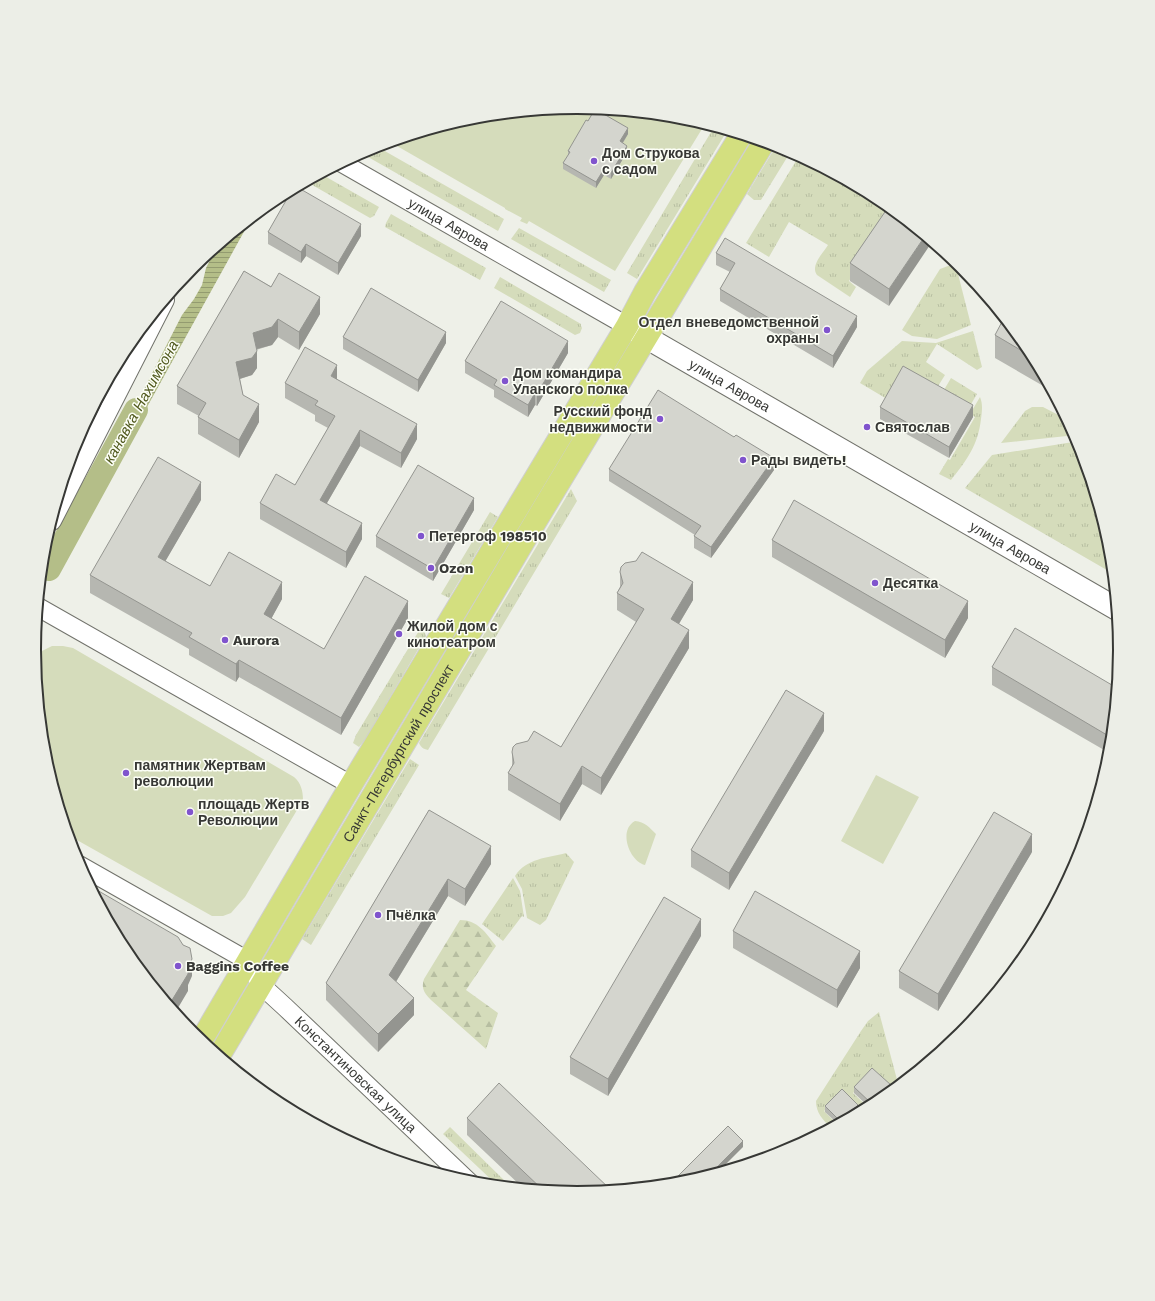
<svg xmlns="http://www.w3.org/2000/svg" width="1155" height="1301" viewBox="0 0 1155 1301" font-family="'Work Sans',sans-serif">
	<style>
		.grass { fill: url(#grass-tufts) }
		.forest { fill: url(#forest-firs) }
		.park { fill: #d5dcbb }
		.water { fill: url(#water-rules) }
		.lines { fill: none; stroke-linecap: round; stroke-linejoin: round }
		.canal { stroke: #b4be88; stroke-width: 24 }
		.minor-casing { stroke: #71726b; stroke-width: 20 }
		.tertiary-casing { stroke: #71726b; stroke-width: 24 }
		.primary-casing { stroke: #cfcfcf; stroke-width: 24 }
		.minor { stroke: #fff; stroke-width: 18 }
		.tertiary { stroke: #fff; stroke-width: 22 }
		.primary { stroke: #d3df7f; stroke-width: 22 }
		.wall { fill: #b6b7b1 }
		.shaded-wall { fill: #949590 }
		.building { fill: #d4d5ce; stroke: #949590 }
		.poi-dot { fill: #8054cd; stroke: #fcfef6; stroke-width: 1.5 }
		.labels { text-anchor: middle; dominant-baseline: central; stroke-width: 3; stroke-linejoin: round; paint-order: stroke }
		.poi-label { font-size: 14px; font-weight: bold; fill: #373835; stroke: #fcfef6; text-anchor: start }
		.street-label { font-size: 14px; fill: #373835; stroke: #fcfef6 }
		.water-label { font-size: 15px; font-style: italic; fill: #50591d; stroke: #fcfef6 }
		.rim { fill: none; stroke: #373835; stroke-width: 2 }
	</style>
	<defs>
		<pattern id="grass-tufts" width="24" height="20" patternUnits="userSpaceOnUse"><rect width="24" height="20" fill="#d5dcbb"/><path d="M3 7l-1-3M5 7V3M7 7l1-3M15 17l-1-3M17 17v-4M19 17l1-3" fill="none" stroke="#b7bea1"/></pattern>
		<pattern id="forest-firs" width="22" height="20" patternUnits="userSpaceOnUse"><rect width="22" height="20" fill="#d5dcbb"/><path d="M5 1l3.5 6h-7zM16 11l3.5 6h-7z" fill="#b7bea1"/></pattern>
		<pattern id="water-rules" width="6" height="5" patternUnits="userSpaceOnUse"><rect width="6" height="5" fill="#b4be88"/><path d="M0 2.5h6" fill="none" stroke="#939b70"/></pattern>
	</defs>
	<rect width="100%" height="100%" fill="#eef0e8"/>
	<path class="grass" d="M714,127l13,4 -90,148 -10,-6z
		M376,146l128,73 -6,12 -137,-78z
		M776,146l15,5 -30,49h-7l-7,-6z
		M799,156l81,43 4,4 -2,5 10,7 -43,66 7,6 -6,10 -33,-22c-7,-9 6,-22 11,-30l-39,-23 -20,35 -23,-14z
		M321,174l58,33 -5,9 -4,2 -63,-36z
		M391,214l95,54 -6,12 -95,-53 1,-4z
		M519,228l92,52 -7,12 -93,-53z
		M948,266h8l15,59 -34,14 -25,-3 -10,-6 38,-61z
		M500,277l81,47v2l1,2 -2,5 -5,2 -81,-47z
		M973,331l9,36 -5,3 -40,-26 -11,18 19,13 -10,16 -48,8 -27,-16 7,-12 35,-30 34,2z
		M951,378l26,16 -10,17 -26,-16z
		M980,397c3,7 2,14 1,22 -3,26 -14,41 -30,61l-12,-6 9,-15 2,1 25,-43 -5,-3z
		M1032,407h11l25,13 8,15 -75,8 24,-32z
		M1079,441l32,104 2,25 -1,3 -147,-85 27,-33z
		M571,489l6,12 -149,249c-5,-1 -7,-3 -9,-7z
		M490,512l8,5 -49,81 -8,-4z
		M420,629l4,2 2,5 -61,104 -6,7 -6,-4 3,-8z
		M410,759l9,6 -108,180 -9,-6z
		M566,853l8,9 -28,58 -6,5 -13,-7 -5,-29 -7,-13c12,-18 32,-18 51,-23z
		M513,878l7,13 4,26 -2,-1 -19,25 -21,-17z
		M879,1012l20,75 -6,4 -21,-17 -19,19 16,15 -13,7 3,-4 -17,-17 -18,17 14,14 -7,3c-8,-8 -15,-15 -15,-27l45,-70 7,-10z
		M450,1127l62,61 -14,-2 -55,-52z"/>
	<path class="forest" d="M460,920c18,0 26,13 36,26l-30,44 32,23 -12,36 -55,-49c-7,-7 -10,-12 -7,-21z"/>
	<path class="park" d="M578,107l106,10 21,7 -90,147 -86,-50 -2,3 -7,-3 2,-3 -17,-9v-1l-115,-66 82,-25z
		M52,646h11l10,2 221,129c7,6 9,14 9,23l-58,97 -14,16 -8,3h-11l-144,-81 -24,-79 -10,-101z
		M876,775l43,22 -36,67 -42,-23z
		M635,821c10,1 14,6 21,13l-11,31c-16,-4 -27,-35 -10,-44z"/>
	<path class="water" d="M251,219l-125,226 -6,-9 62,-121 12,-16 8,-14 4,-17 11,-22z"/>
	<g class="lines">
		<path class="canal" d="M49,569l87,-159"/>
		<g class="minor-casing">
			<g id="minor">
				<path id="s1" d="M342,163l285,163"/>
				<path d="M52,521l113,-221"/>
				<path d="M38,607l313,178"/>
				<path id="s2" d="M79,865l169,96 13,24 24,22 185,176"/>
			</g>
		</g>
		<g class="tertiary-casing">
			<g id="tertiary">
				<path id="s3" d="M630,328l487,281"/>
			</g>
		</g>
		<g class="primary-casing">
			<g id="primary">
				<path d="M201,1041l150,-256 276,-459 18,-34 96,-157"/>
				<path id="s4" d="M219,1056l315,-532 230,-382"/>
			</g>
		</g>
		<use href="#minor" class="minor"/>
		<use href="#tertiary" class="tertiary"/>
		<use href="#primary" class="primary"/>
	</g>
	<path class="wall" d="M588,121l40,13 -5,9 4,9 -16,27 -7,-4 -8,13 -33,-19v-6l5,-7v-5z
		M889,206v100l-39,-25v-18z
		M268,232l93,4 -23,39 -32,-19 -5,7 -33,-19z
		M716,253l141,74 -24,41 -113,-67v-12l10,-17 -14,-7z
		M244,271l76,43 -21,36 -21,-13 -6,8 -16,5 1,18 -5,7 -12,4 3,16 16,27 -20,36 -41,-24v-17l1,-1 -22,-12v-18z
		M995,335l35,14 22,42 -57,-33z
		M343,337l103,6 -28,49 -75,-43z
		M568,353l-31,53 -2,-1 -7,12 -34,-20v-7l-29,-17v-12z
		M337,379l80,60 -16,29 -41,-22 -33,57 35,36 -16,29 -86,-49v-16l35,-18 33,-57 -13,-7v-6l-30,-17v-15z
		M880,407l93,10 -24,41 -69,-39z
		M609,469l165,1 -63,88 -17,-10v-12l1,-1 -86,-54z
		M201,500l-36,61 45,25 72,13 -11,20 53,30 84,-31 -67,117 -102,-58 -3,5 -47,-27v-6l-99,-56v-18z
		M474,510l-41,71 -57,-34v-11z
		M772,540l196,78 -23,40 -173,-101z
		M620,572l73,28 -14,24 10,24 -88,147 -19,-11 -22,37 -52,-31v-17l4,-6v-15l49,-5 75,-125 -19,-12v-17l3,-6z
		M992,667l125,21 -6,66 -119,-69z
		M824,731l-95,159 -38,-23v-17z
		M429,810l62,54 -26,42 -17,-10 -52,86 18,33 -36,37 -52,-52v-17z
		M1032,852l-94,159 -39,-23v-17z
		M733,931l127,37 -23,40 -104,-60z
		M701,936l-93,160 -38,-22v-17z
		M854,1087l37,4 -12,12 -9,5 -16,-15z
		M825,1106l33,5 -7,7 -13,6 -13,-12z
		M467,1118l110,76 -53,-5 -57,-54z"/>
	<path class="shaded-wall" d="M628,128v6l-8,13v-6z
		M627,146v6l-16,27v-6z
		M604,169v6l-8,13v-6z
		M361,224v12l-23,39v-12z
		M925,236l7,6 -43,64v-17z
		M306,244v12l-5,7v-11z
		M320,297v17l-21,36v-18z
		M857,316v11l-24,41v-12z
		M278,319v18l-6,8 -19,5v-17z
		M446,332v11l-28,49v-12z
		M568,341v12l-31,53v-12z
		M257,351v17l-5,7 -16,5v-18z
		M337,365v15l-6,-4z
		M535,393v12l-7,12v-12z
		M259,404v18l-20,36v-18z
		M973,405v12l-24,41v-11z
		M417,424v15l-16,29v-15z
		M360,430v16l-40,69v-15z
		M774,458v12l-63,88v-11z
		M201,482v18l-43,74v-17z
		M474,498v12l-41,71v-12z
		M362,523v16l-16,29v-16z
		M282,582v17l-18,33v-18z
		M693,582v18l-22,37v-18z
		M408,601v17l-67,117v-17z
		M968,601v17l-23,40v-18z
		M689,630v18l-88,147v-17z
		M239,660v17l-3,5v-18z
		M824,713v18l-95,159v-17z
		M582,766v18l-22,37v-17z
		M1032,834v18l-94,159v-17z
		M491,846v18l-26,42v-17z
		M448,879v17l-59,97v-18z
		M701,919v17l-93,160v-17z
		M860,951v17l-23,40v-18z
		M192,959v17l-4,9v6l-13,22 -6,-8z
		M414,998v17l-36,37v-18z
		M891,1085v6l-10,10 -9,5v-2z
		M858,1105v6l-7,7 -10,5v-1z
		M743,1141v6l-27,27 -8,2z"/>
	<path class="building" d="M595,109l33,19 -8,13 7,5 -16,27 -7,-4 -8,13 -33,-19 7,-11 -2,-1 18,-31 2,1z
		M297,187l64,37 -23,39 -32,-19 -5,8 -33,-20 24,-42z
		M889,206l36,30 -36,53 -39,-26z
		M725,238l132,78 -24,40 -113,-67 15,-26 -19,-10z
		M244,271l27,16 8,-14 41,24 -21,35 -21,-13 -6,8 -19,6 4,18 -5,7 -16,4 7,33 16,9 -20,36 -41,-23 8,-14 -29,-17z
		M371,288l75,44 -28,48 -75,-43z
		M501,301l67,40 -31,53 -2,-1 -7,12 -34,-20 3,-5 -32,-19z
		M1004,318l26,31 4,9 -39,-23z
		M305,347l32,18 -6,11 86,48 -16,29 -41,-23 -40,70 42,23 -16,29 -86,-49 16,-29 19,11 40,-69 -20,-11 3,-4 -33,-18z
		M903,366l70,39 -24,42 -69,-40z
		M658,390l76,47 2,-2 38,23 -63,89 -17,-11 7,-10 -92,-57z
		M158,457l43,25 -43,75 52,29 19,-34 53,30 -18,32 60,35 41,-73 43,25 -67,117 -102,-58 -3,4 -47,-27 3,-4 -102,-58z
		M418,465l56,33 -41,71 -57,-33z
		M794,500l174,101 -23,39 -173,-100z
		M642,552l51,30 -22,37 18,11 -88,148 -19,-12 -22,38 -52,-31 6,-10 -2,-11 1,-5 3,-3 12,-3 6,-10 27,16 83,-138 -27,-16 6,-10 -3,-11 1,-5 4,-4 11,-2z
		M1015,628l102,60 -5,50 -120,-71z
		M786,690l38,23 -95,160 -38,-23z
		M429,810l62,36 -26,43 -17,-10 -59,96 25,23 -36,36 -52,-51z
		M994,812l38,22 -94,160 -39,-23z
		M90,886l88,51 5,8 7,3 2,11 -4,8v7l-19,31 -44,-53z
		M755,891l105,60 -23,39 -104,-59z
		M664,897l37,22 -93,160 -38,-22z
		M872,1068l19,17 -19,19 -18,-17z
		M499,1083l113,108 -35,3 -33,-3 -77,-73z
		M842,1089l16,16 -17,17 -16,-16z
		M728,1126l15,15 -35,35 -25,8 -14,1z"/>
	<g class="poi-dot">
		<circle cx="594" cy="161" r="4"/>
		<circle cx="827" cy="330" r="4"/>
		<circle cx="505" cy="381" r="4"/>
		<circle cx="660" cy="419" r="4"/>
		<circle cx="867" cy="427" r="4"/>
		<circle cx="743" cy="460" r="4"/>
		<circle cx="421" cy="536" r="4"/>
		<circle cx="431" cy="568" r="4"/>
		<circle cx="875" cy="583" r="4"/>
		<circle cx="399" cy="634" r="4"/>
		<circle cx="225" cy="640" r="4"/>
		<circle cx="126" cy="773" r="4"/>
		<circle cx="190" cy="812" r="4"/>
		<circle cx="378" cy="915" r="4"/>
		<circle cx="178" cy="966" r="4"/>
	</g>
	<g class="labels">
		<g class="poi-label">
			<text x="602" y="153">Дом Струкова<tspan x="602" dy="16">с садом</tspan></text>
			<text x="819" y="322" text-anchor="end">Отдел вневедомственной<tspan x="819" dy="16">охраны</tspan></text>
			<text x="513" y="373">Дом командира<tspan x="513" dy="16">Уланского полка</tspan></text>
			<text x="652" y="411" text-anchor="end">Русский фонд<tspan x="652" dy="16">недвижимости</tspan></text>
			<text x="875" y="427">Святослав</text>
			<text x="751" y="460">Рады видеть!</text>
			<text x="429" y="536">Петергоф 198510</text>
			<text x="439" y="568">Ozon</text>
			<text x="883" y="583">Десятка</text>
			<text x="407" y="626">Жилой дом с<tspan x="407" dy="16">кинотеатром</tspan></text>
			<text x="233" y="640">Aurora</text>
			<text x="134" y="765">памятник Жертвам<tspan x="134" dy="16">революции</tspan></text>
			<text x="198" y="804">площадь Жертв<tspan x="198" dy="16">Революции</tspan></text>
			<text x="386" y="915">Пчёлка</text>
			<text x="186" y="966">Baggins Coffee</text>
		</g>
		<g class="street-label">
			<text stroke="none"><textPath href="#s1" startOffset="123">улица Аврова</textPath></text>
			<text stroke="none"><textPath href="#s3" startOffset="115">улица Аврова</textPath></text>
			<text stroke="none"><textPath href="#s3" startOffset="439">улица Аврова</textPath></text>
			<text stroke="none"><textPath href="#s4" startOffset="352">Санкт-Петербургский проспект</textPath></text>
			<text stroke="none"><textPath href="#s2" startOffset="352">Константиновская улица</textPath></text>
		</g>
		<g class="water-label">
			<text transform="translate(141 402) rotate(-61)">канавка Нахимсона</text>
		</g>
	</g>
	<path d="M0 0H1155V1301H0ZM41 650a536 536 0 1 1 1072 0a536 536 0 1 1-1072 0Z" fill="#eceee7" fill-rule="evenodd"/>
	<path class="rim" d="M41 650a536 536 0 1 1 1072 0a536 536 0 1 1-1072 0Z"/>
</svg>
